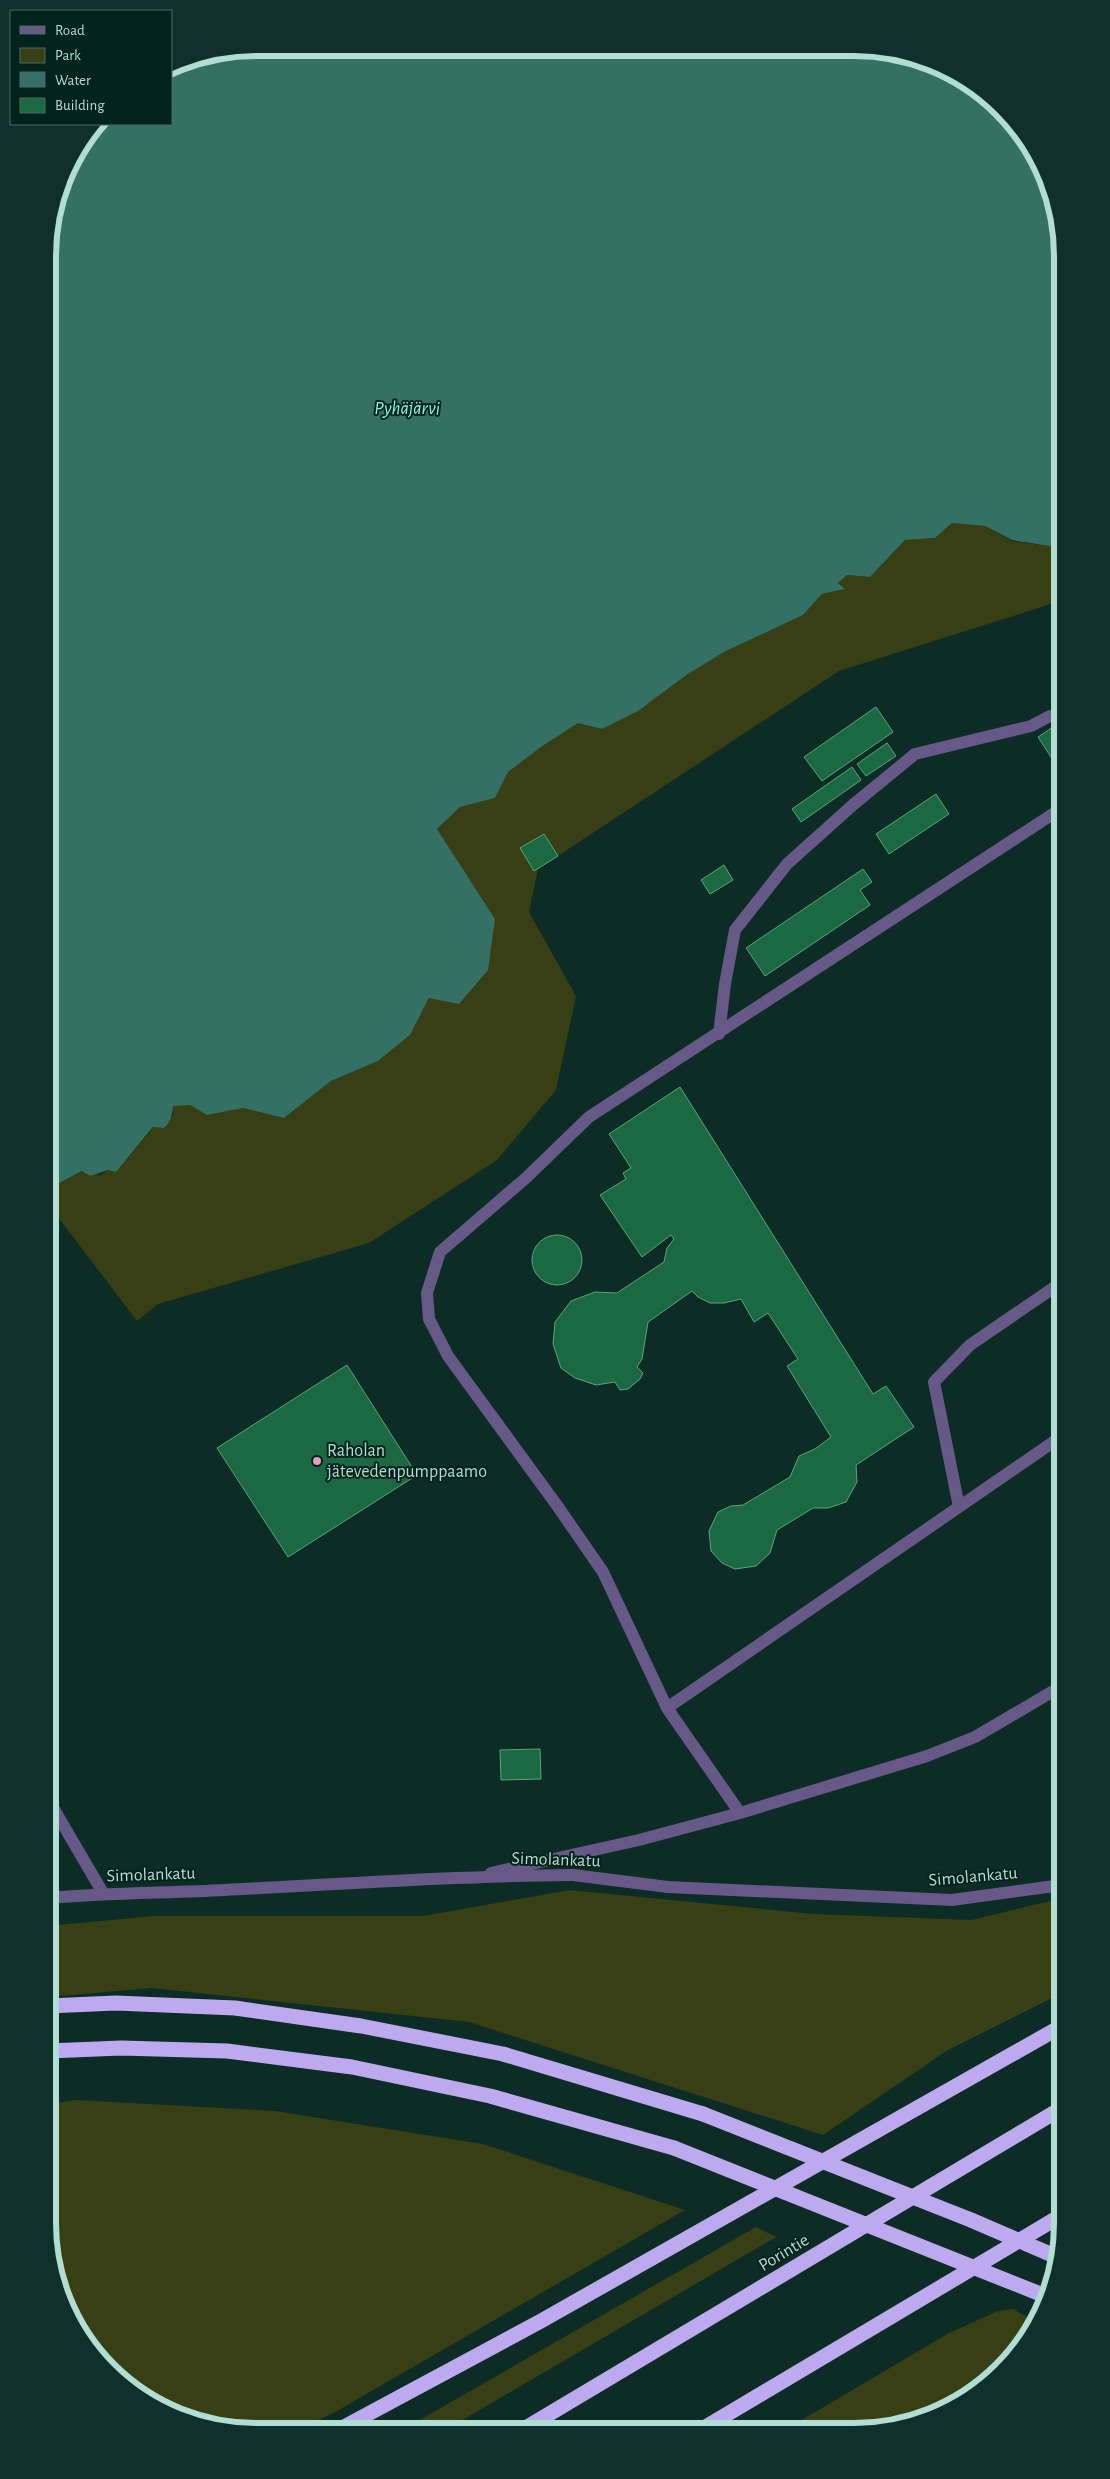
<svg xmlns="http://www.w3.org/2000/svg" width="1110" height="2479" viewBox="0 0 1110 2479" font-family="'Alegreya Sans',sans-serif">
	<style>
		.green { fill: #383f14 }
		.water { fill: #347063 }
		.building { fill: #1a6943; stroke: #5ba57b }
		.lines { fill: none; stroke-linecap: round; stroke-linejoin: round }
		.lane { stroke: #675987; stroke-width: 12 }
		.street { stroke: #675987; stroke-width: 12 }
		.highway { stroke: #bda9ee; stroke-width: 15 }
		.highway-bridge { stroke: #bda9ee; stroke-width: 15 }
		.poi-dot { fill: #ef9ab8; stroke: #02221c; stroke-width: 2 }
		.labels { text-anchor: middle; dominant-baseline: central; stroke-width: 4; stroke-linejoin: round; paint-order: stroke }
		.poi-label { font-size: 18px; fill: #b1ddd2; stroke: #02221c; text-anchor: start }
		.street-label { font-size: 18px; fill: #b1ddd2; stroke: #02221c }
		.water-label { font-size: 19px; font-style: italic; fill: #80fbe0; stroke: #02221c }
		.rim { fill: none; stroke: #b1ddd2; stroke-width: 6 }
	</style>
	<rect width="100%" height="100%" fill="#0c2c25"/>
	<path class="green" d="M952,523l33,3 27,15 50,7v59l-8,-4 -215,68 -301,198 -9,43 47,84 -20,94 -59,70 -128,83 -211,61 -21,17 -89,-117v-15l35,-18 17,4 8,-5 8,2 38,-45 19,-11v-10l17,-1 17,10 36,-7 41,10 47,-37 47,-20 32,-26 19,-37 66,-79 -58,-90 23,-22 35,-9 13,-26 33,-25 37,-24 24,6 36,-18 50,-37 36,-22 79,-37 19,-21 23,-5 -7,-6 9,-8 23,2 35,-37 30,-2z
		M569,1890l245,24 158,6 90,-22v95l-114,57 -125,85 -354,-113 -317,-34 -104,9v-71l105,-10h271z
		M76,2100l199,11 208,33 202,66 -348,201 -35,17h-87l-51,-18 -46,-30 -36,-41 -27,-62 -7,-54v-119z
		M756,2227l20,10 -329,192h-43z
		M1013,2309l23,13 -17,28 -49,47 -62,27 -54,7h-71l166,-98 49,-22z"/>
	<path class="water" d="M256,48l639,3 52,18 45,30 42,52 21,51 7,54v292l-50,-8 -27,-14 -33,-3 -17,15 -30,2 -35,37 -23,-2 -9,8 7,6 -23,5 -19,21 -79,37 -36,22 -50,37 -36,18 -24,-6 -37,24 -33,25 -13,26 -35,9 -23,22 58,90 -7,51 -29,34 -30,-6 -19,37 -32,26 -47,20 -47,37 -41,-10 -36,7 -17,-10 -17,1c-1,10 -2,15 -9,22l-11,-1 -37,45 -8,-2 -18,6 -8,-5 -34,18v-947l21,-79 31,-39h71v-58l5,-3z"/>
	<path class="building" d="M876,707l17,25 -71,49 -18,-24z
		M1062,721v53l-24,-37z
		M887,743l9,13 -30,20 -9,-12z
		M852,767l9,13 -60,42 -9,-13z
		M936,794l13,20 -60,40 -13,-20z
		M544,834l14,22 -24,15 -14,-23z
		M724,865l9,15 -23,14 -9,-14z
		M863,869l9,13 -12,8 10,15 -105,71 -19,-28z
		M680,1087l193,307 13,-8 28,41 -58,38 1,17 -11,20 -18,6h-15l-36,22 -7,23 -14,13 -21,3 -13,-6 -11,-12 -2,-20 9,-19 13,-6 12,-1 47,-28 9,-21 16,-7 16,-12 -44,-71 11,-7 -30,-46 -14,9 -13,-23 -17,4h-14l-12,-6 -6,-6 -44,31 -6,37 -5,8 6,6 -3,6 -12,10 -8,1 -5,-8 -19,3 -21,-7 -14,-10 -8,-24 2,-22 16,-21 24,-9 22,1 47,-31 3,-14 7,-9 -3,-4 -29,22 -42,-62 26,-16 -3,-6 8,-5 -22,-34z
		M532 1260a25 25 0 1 1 50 0a25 25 0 1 1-50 0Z
		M347,1365l70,110 -129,82 -71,-109z
		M540,1749l1,30 -40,1 -1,-30z"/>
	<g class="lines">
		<path class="lane" d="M719,1034l6,-50 10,-54 52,-66 67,-60 61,-50 116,-28 19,-10
			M959,1507l-25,-125 36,-37 92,-63
			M667,1708l395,-272
			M48,1799l55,94
			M740,1813l-73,-105 -64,-136 -47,-68 -108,-148 -19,-37 -2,-26 13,-41 87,-75 62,-60 473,-309
			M491,1873l148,-33 101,-27 187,-57 48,-19 87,-51
			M573,1875l95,12 284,13 110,-15"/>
		<path class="street" d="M48,1898c59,-5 118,-5 177,-8 116,-6 231,-14 348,-15"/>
		<path class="highway" d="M48,2006l68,-3 119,5 126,18 142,28 200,60
			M48,2051l73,-3 106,3 125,16 138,29 184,52
			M342,2428l199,-107 521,-295
			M524,2429l538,-321
			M699,2431l363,-216"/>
		<path class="highway-bridge" d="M703,2114l268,106 86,37
			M674,2148l374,149"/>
	</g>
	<circle class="poi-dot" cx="317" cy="1461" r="5"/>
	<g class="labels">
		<g class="poi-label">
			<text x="327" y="1451">Raholan<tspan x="327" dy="21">jätevedenpumppaamo</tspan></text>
		</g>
		<g class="street-label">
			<text transform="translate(556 1860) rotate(2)">Simolankatu</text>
			<text transform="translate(151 1875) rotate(-2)">Simolankatu</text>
			<text transform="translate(973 1877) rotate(-5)">Simolankatu</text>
			<text transform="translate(784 2253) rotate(-31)">Porintie</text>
		</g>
		<g class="water-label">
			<text x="407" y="408">Pyhäjärvi</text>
		</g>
	</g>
	<path d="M0 0H1110V2479H0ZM256 56H854A200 200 0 0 1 1054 256V2223A200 200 0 0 1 854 2423H256A200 200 0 0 1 56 2223V256A200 200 0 0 1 256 56Z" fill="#10312b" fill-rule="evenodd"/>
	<path class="rim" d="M256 56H854A200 200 0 0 1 1054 256V2223A200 200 0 0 1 854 2423H256A200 200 0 0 1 56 2223V256A200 200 0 0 1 256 56Z"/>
	<rect x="10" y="10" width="162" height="115" fill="#02221c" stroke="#486d65"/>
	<rect x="20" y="26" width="25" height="8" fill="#675987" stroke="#486d65"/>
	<text x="55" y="35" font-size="15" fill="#b1ddd2">Road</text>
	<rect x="20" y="48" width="25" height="15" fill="#383f14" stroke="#486d65"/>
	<text x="55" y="60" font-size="15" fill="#b1ddd2">Park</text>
	<rect x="20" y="72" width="25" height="15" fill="#347063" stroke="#486d65"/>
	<text x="55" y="85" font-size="15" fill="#b1ddd2">Water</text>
	<rect x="20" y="98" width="25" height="15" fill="#1a6943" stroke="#486d65"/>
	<text x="55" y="110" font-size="15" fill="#b1ddd2">Building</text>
</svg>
